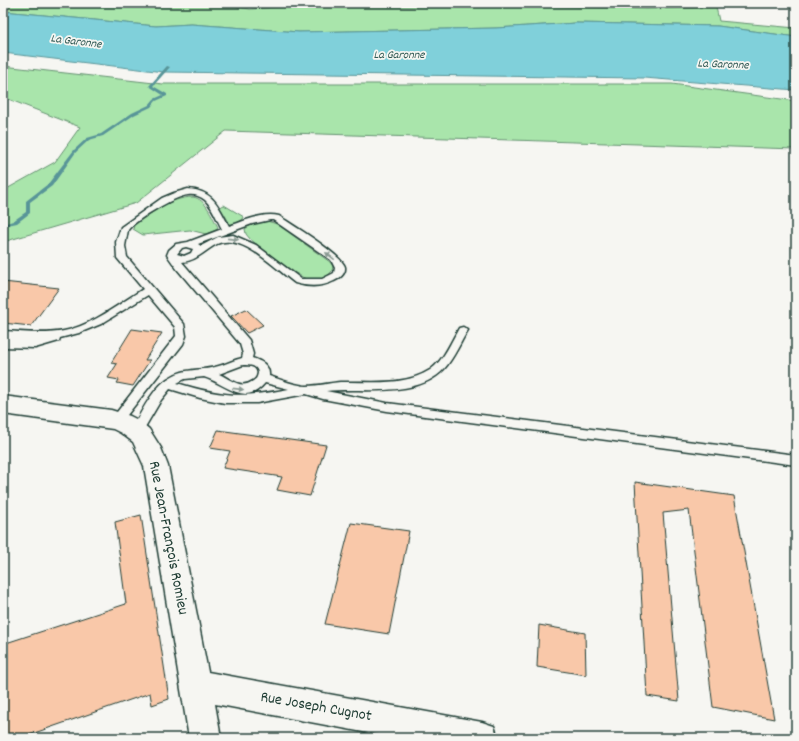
<svg xmlns="http://www.w3.org/2000/svg" width="799" height="741" viewBox="0 0 799 741" font-family="Dekko,sans-serif">
	<style>
		.green { fill: #a9e5ab; stroke: #649170 }
		.water { fill: #80d0da; stroke: #599598 }
		.lines { fill: none; stroke-linecap: round; stroke-linejoin: round }
		.stream { fill: #599598; fill-rule: evenodd }
		.building { fill: #f9c8a9; stroke: #1f3d34 }
		.lane-casing { stroke: #1f3d34; stroke-width: 3 }
		.street-casing { stroke: #1f3d34; stroke-width: 3 }
		.lane { fill: #f6f6f2; fill-rule: evenodd }
		.street { fill: #f6f6f2; fill-rule: evenodd }
		.oneway { fill: #8a9a93 }
		.labels { text-anchor: middle; dominant-baseline: central; stroke-width: 3.5; stroke-linejoin: round; paint-order: stroke }
		.far-water-label { font-size: 12px; font-style: italic; fill: #325a55; stroke: #f6f6f2 }
		.near-street-label { font-size: 16px; fill: #1f3d34; stroke: #f6f6f2 }
	</style>
	<rect width="100%" height="100%" fill="#f6f6f2"/>
	<filter id="ink" filterUnits="userSpaceOnUse"><feTurbulence type="fractalNoise" baseFrequency=".025" numOctaves="2"/><feDisplacementMap in="SourceGraphic" scale="8" xChannelSelector="R" yChannelSelector="G"/><feConvolveMatrix kernelMatrix="1 2 1 2 8 2 1 2 1" color-interpolation-filters="sRGB"/></filter>
	<g filter="url(#ink)">
		<path class="green" d="M3,3h212l35,6 78,-6 66,3 110,-2 142,5 70,-2 3,14 77,7v9l-78,-11 -90,-2 -52,-1 -80,5 -197,4 -108,-8 -35,2 -153,-15z
			M3,66l160,18h509l124,17v48l-570,-18 -90,72 -133,39v-51l52,-29 25,-35 -77,-30z
			M193,197c13,2 19,20 25,30l-2,3 -10,4 -16,-4 -47,5 -10,-6 1,-4 2,-1c18,-13 34,-26 57,-27z
			M224,205l20,12 -1,2 -9,6 -4,-1 -10,-17z
			M267,221l10,3 53,38 3,4 -1,5c-6,8 -15,10 -25,8 -9,-2 -47,-32 -57,-40l-4,-5 -1,-5c7,-6 14,-7 22,-8z"/>
		<path class="water" d="M3,11l153,15 35,-2 108,8 197,-4 80,-5 52,1 90,2 78,11v53l-152,-12 -480,-6 -161,-19z"/>
		<g class="lines">
			<path class="stream" d="M167,66l3,1 -17,19 14,8v2l-11,5 -5,6 -17,8 -31,21 -14,4 -13,12 -24,34 -22,16v11l-13,10 -14,3v-2l10,-3 13,-9v-11l22,-17 26,-34 13,-12 14,-4 31,-21 17,-8 5,-6 9,-4 -14,-9z"/>
		</g>
		<path class="building" d="M3,282l56,6 -28,38 -28,-3z
			M246,309l17,16 -16,8 -16,-17z
			M132,329l30,4 -17,27h5l-17,26 -16,-3 2,-3 -11,-2 9,-14 -6,-1z
			M218,430l108,15 -16,51 -33,-6 5,-13 -59,-9 7,-17 -20,-3z
			M635,482l99,14 40,223 -61,-12 -24,-197 -26,3 16,188 -32,-5z
			M141,515l28,184 -17,6 -2,-12 -130,45h-17v-94l123,-40 -11,-82z
			M351,523l58,8 -20,103 -64,-10z
			M539,625l46,8 1,42 -49,-8z"/>
		<g class="lines">
			<g class="lane-casing">
				<path id="lane" d="M188,189c26,2 30,17 41,37 16,-5 34,-14 50,-10 12,8 63,39 66,51 1,7 -6,12 -11,14 -12,6 -26,6 -39,2 -19,-14 -54,-51 -78,-39 -13,7 -21,17 -35,18l67,78 4,14 -1,4c9,3 18,7 17,18 10,3 28,10 38,10 11,0 22,-3 33,-4 30,-1 63,5 90,-12 14,-10 21,-28 29,-42l4,-1 5,3c-8,13 -14,28 -24,39 -28,30 -82,18 -118,22l61,12 409,52v10l-409,-54 -64,-12 -17,-5 -49,9h-32l-25,-5 -30,-9 -9,11 -20,34 -4,2 -4,-2 -2,-3c12,-22 25,-52 51,-59 11,-3 22,-2 33,-5 10,-2 18,-7 27,-9l1,-4 -3,-10 -63,-75 -10,-14 2,-5 7,-6 12,-2 34,-13c-5,-9 -9,-22 -17,-29 -5,-4 -11,-6 -17,-5 -13,1 -53,25 -60,35l-3,16 2,11 57,67 2,12 -3,8 -63,80 -4,1 -4,-1 -2,-3 66,-85 -1,-9 -27,-32 -47,29 -22,9 -19,5 -1,3 -24,7 -32,-1v-8l35,1 -35,-1v-8c20,1 41,4 61,0 29,-6 55,-27 79,-42l-26,-31 -1,-16 5,-15 41,-29 12,-5zM270,220h3l58,40 4,8 -1,5 -12,6h-21l-45,-34 -23,-10 -15,2 -17,9 -3,-2 54,-20zM186,247l7,2 -2,4 -7,3 -7,-2 5,-6zM243,365c7,0 14,0 15,8 -1,5 -2,6 -5,8 -13,9 -22,-2 -34,-7zM204,377c21,6 41,31 61,6l24,6c-47,9 -67,8 -112,-6l8,-4z"/>
			</g>
			<g class="street-casing">
				<path id="street" d="M3,396l108,14 19,6 8,4 11,9 12,19 7,18 40,206 274,50 12,4 4,12h-103l-180,-34 6,34h-32l-45,-272 -11,-24 -12,-9 -8,-4 -110,-15z"/>
			</g>
			<use href="#lane" class="lane"/>
			<use href="#street" class="street"/>
		</g>
		<defs><path id="oneway-solid" d="M-6-.8H1V-3.2L6.5 0L1 3.2V.8H-6Z"/></defs>
		<g class="oneway">
			<use href="#oneway-solid" transform="translate(233 239) rotate(6)"/>
			<use href="#oneway-solid" transform="translate(330 256) rotate(-142)"/>
			<use href="#oneway-solid" transform="translate(238 389) rotate(6)"/>
		</g>
	</g>
	<g class="labels">
		<g class="far-water-label">
			<text transform="translate(76 42) rotate(7)">La Garonne</text>
			<text x="399" y="55">La Garonne</text>
			<text transform="translate(723 65) rotate(2)">La Garonne</text>
		</g>
		<g class="near-street-label">
			<text transform="translate(168 538) rotate(79)">Rue Jean-François Romieu</text>
			<text transform="translate(316 707) rotate(10)">Rue Joseph Cugnot</text>
		</g>
	</g>
	<rect width="799" height="741" fill="none" stroke="#f6f6f2" stroke-width="16"/>
	<rect x="8" y="8" width="783" height="725" fill="none" stroke="#1f3d34" stroke-width="1.5" filter="url(#ink)"/>
</svg>
